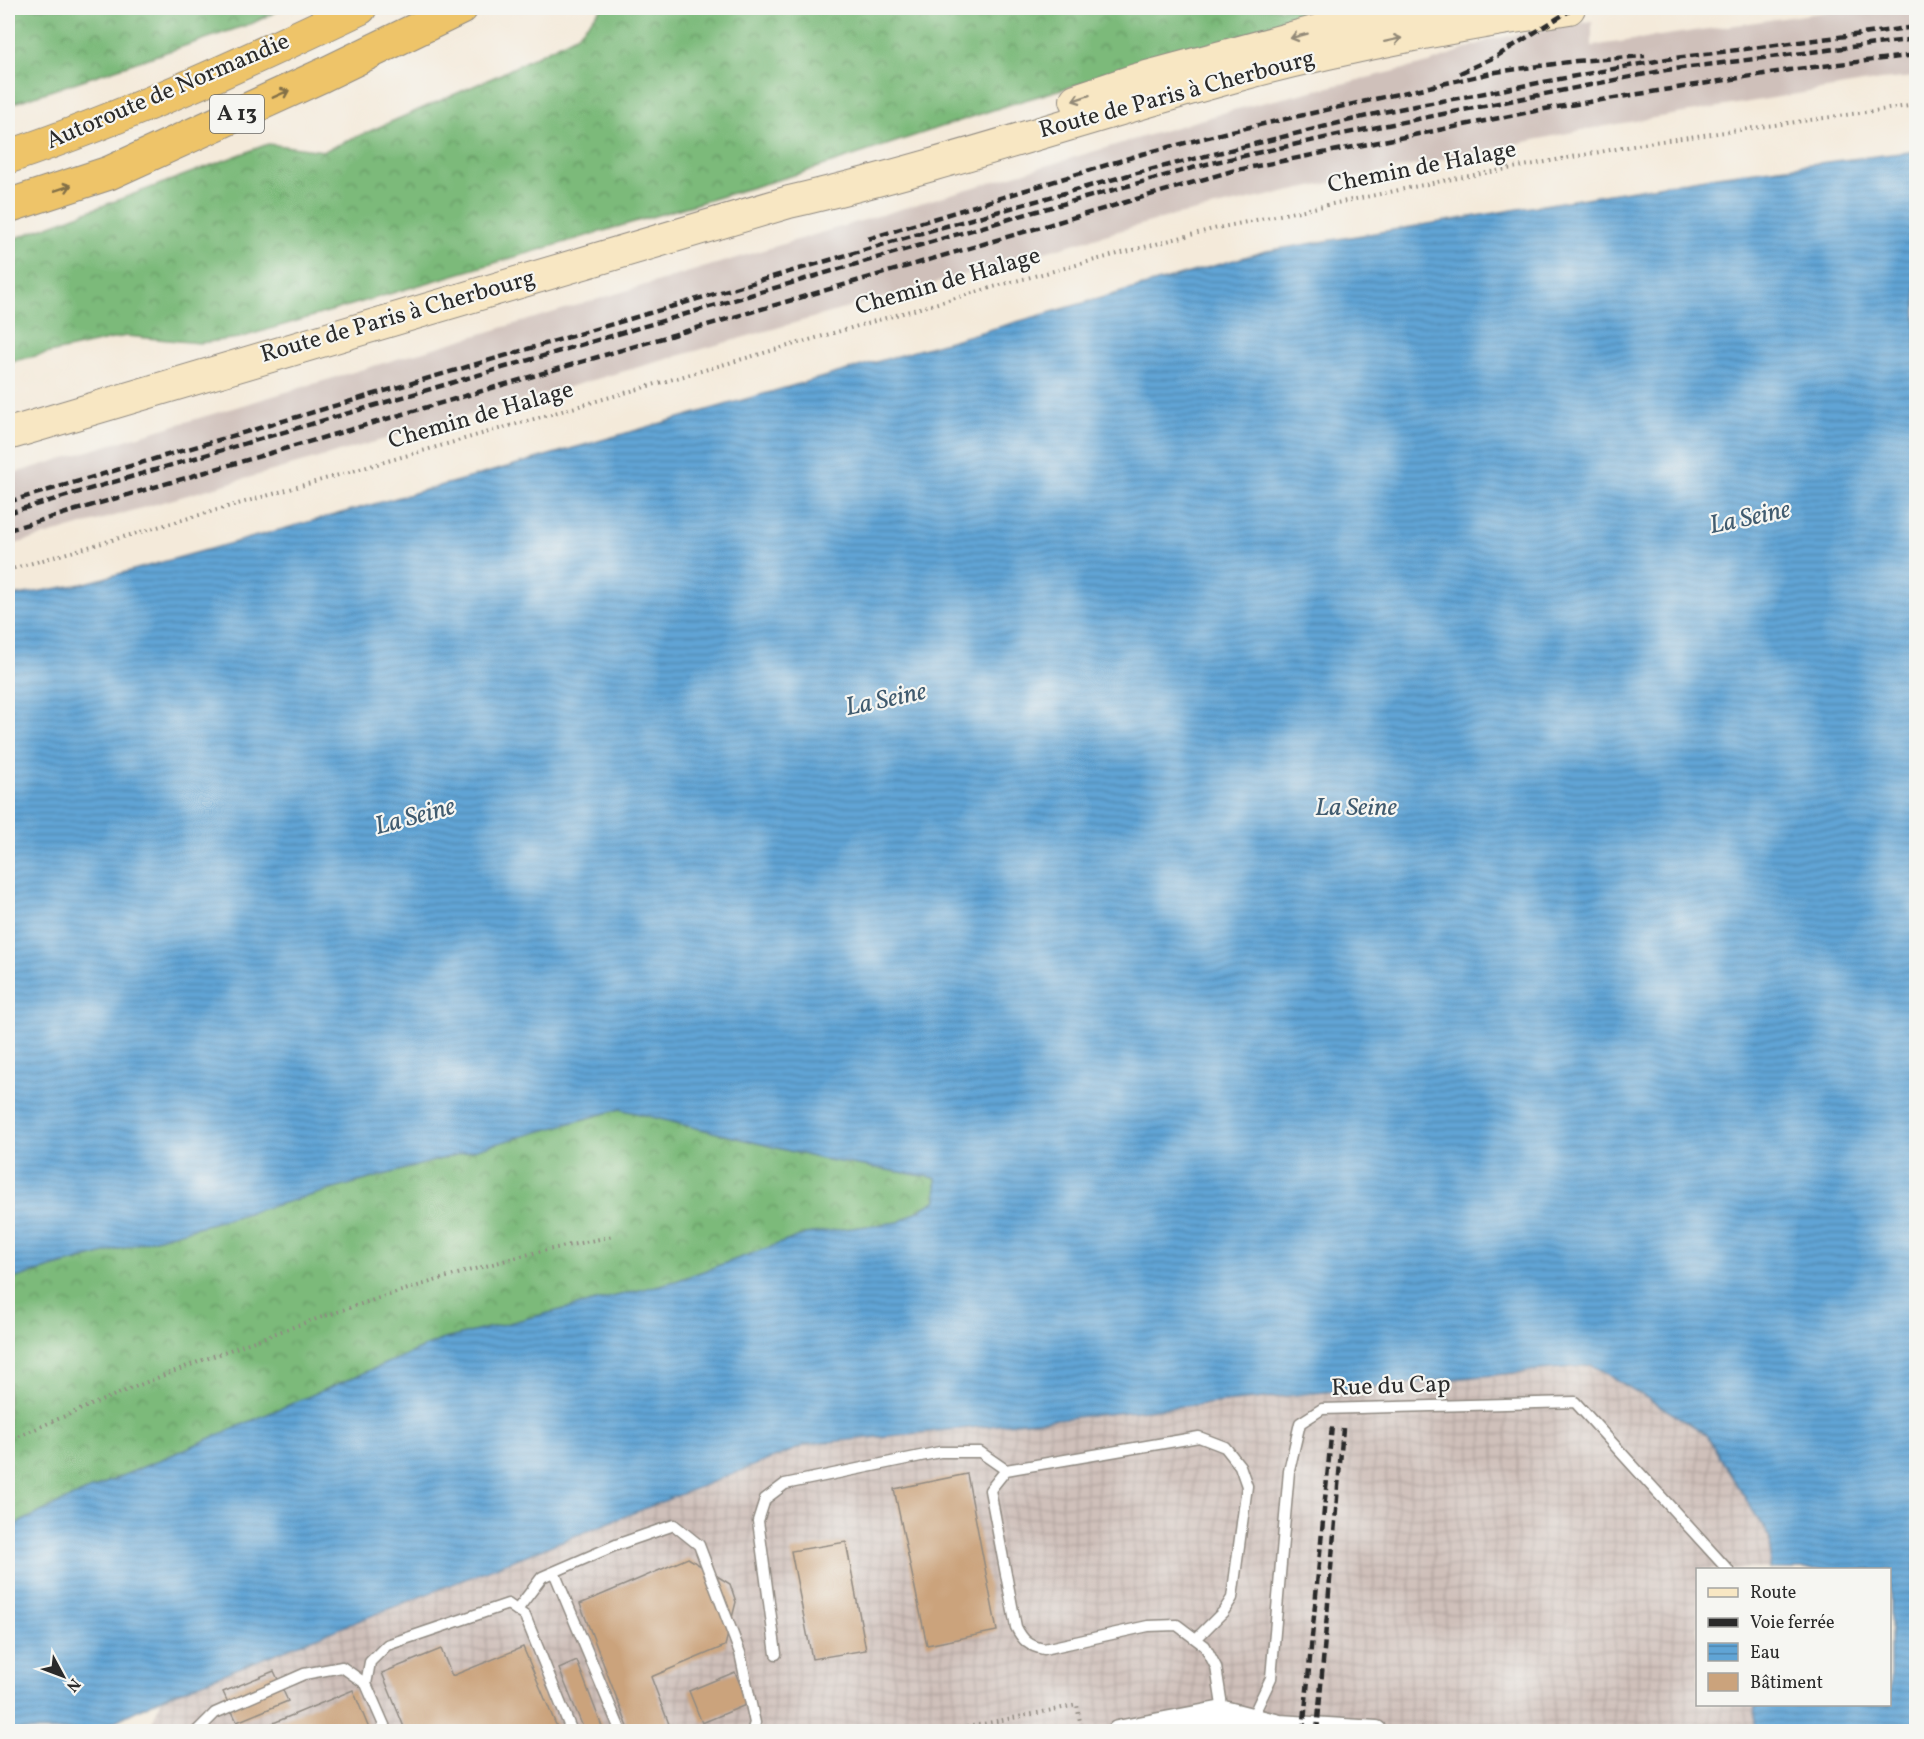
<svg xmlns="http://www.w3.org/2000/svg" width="1924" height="1739" viewBox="0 0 1924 1739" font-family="Vollkorn,serif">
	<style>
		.industrial { fill: url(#industrial-grid) }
		.railway { fill: #cfc0ba }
		.forest { fill: url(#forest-crowns); stroke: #547252; stroke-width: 1.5 }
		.water { fill: url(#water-rules); stroke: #466880; stroke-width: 1.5 }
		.building { fill: #cba37c }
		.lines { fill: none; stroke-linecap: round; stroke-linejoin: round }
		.lane-casing { stroke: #908a82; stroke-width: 13 }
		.street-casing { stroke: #908a82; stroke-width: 25 }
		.secondary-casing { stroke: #908a82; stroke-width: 34 }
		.highway-casing { stroke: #908a82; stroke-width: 35 }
		.path { stroke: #908a82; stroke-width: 4; stroke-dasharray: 1.5 4.5; stroke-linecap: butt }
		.lane { stroke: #fff; stroke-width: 10 }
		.street { stroke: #fff; stroke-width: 22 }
		.secondary { stroke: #f8e7c3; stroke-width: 32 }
		.highway { stroke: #eec469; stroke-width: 33 }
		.rail { stroke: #2b2b2b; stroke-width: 4.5; stroke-dasharray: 9 4.5; stroke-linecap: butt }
		.oneway { stroke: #928977 }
		.oneway2 { stroke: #837047 }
		.labels { text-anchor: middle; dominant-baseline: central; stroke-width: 4.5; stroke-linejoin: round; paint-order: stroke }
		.shield { fill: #f6f6f2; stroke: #686867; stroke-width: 1.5 }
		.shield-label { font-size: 22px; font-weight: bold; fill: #2b2b2b }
		.street-label { font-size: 24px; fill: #2b2b2b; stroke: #f6f6f2 }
		.water-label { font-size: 26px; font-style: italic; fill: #405b6f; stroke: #f6f6f2 }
	</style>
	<defs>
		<pattern id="industrial-grid" width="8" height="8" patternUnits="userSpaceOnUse" patternTransform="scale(1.5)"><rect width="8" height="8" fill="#cfc0ba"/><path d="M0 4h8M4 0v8" fill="none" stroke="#b2a5a0"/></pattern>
		<pattern id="forest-crowns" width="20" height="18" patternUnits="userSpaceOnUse" patternTransform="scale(1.5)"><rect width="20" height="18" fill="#7cba7a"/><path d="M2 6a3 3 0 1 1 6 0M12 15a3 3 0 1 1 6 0" fill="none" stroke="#669764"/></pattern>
		<pattern id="water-rules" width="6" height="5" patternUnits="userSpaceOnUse" patternTransform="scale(1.5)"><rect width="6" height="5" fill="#60a4d5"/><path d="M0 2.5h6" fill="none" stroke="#4f86ad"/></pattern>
	</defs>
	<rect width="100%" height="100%" fill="#f6f6f2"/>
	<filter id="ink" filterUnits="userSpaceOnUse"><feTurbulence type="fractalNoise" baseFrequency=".0167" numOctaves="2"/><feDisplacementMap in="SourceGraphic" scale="12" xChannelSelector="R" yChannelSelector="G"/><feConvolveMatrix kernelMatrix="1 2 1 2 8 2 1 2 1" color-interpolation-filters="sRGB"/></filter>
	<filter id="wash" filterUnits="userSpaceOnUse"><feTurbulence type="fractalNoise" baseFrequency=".008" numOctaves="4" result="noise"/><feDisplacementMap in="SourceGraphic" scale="24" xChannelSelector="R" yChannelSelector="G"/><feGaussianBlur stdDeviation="1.35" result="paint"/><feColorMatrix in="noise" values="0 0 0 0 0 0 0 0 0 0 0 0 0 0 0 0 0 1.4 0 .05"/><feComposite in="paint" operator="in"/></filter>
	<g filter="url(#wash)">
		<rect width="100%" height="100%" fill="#f4eada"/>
		<path class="industrial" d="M1592,1365l113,67 66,109 -2,28 -71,1v134l58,1 -2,26 -1606,1 14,-34 647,-254z"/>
		<path class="railway" d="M1852,8h64v69l-35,3 -299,50 -414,87 -1160,329v-71l1225,-365 196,-47 60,-23 103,-19v25z"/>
		<path class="forest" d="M8,8h275l-30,15 -245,82z
			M602,8h707l-25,16 -273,80 -210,69 -562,165 -39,5 -74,-7 -118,26v-121l260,-97 56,7 175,-76 77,-39z
			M620,1109l202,50 114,19 1,22 -38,22 -93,12 -130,47 -235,59 -375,160 -58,28v-248z"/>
		<path class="water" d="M1916,151v1580h-162l2,-26 134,-1v-134l-121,-1 2,-29 -66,-107 -113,-68 -783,79 -647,254 -67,33h-87v-203l58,-28 375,-160 235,-59 130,-47 93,-12 38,-22 -1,-22 -114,-19 -202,-50 -612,171v-683l74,-13 376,-103 808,-230 458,-76z"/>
		<g id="blocks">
			<path class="building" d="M967,1474l30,157 -70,14 -33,-156z
				M846,1542l20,108 -54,9 -21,-108z
				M688,1558l42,26 6,18 -11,44 -74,31 21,55h-42l-50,-128z
				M523,1647l36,85h-153l-24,-59 59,-24 11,27z
				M577,1661l27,71h-19l-26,-63z
				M274,1671l14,30 -51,21 -14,-30z
				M735,1672l13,32 -46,19 -13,-32z
				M353,1690l17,41h-116z"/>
		</g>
	</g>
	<g filter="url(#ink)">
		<use href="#blocks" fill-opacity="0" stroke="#908a82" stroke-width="1.5"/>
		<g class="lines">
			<g class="lane-casing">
				<path id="lane" d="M1329,26l1,-18
					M554,1572l67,160
					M517,1610l25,-33 74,-32 58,-20 25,20 41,108 15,70 -3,9
					M1196,1639l27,-27 9,-14 15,-112 -7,-20 -15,-19 -26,-10 -193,33 -16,20 26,137c7,14 13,19 28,22l104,-23 29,-1 28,21 11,21 7,45
					M776,1654l-18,-133 7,-22 20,-15 155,-32h40l26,18
					M196,1732l19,-19 89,-39 38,-7 24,17
					M387,1732l-21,-48 4,-22 17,-17 121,-41 17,12 47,116
					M1253,1732l-2,-12 20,-42 18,-207 11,-48 22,-14 253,-7 153,168"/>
			</g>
			<g class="street-casing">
				<path id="street" d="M1118,1732l105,-20 56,14 97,6"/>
			</g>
			<g class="secondary-casing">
				<path id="secondary" d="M1076,100l60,-20 193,-52 109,-20
					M8,434l781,-232c151,-35 297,-85 446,-126 109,-30 222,-50 334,-68"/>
			</g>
			<g class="highway-casing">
				<path id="highway" d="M8,157c121,-41 237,-94 352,-149
					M8,206l101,-33 212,-97 140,-68"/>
			</g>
			<path class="path" d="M8,570l996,-286 209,-55 229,-48 212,-39 262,-37
				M8,1441c161,-72 328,-134 499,-181 35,-10 71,-16 106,-24
				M943,1732l134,-27 5,27"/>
			<use href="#lane" class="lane"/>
			<use href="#street" class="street"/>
			<use href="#secondary" class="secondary"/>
			<use href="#highway" class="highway"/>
			<path class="rail" d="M1460,73l37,-17 77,-48
				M868,239l274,-85 90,-23 264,-59 80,-11 69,-5
				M8,502l917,-270 204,-57 254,-63 284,-53 249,-32
				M8,513l1022,-300 177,-49 135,-30 324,-64 250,-31
				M8,530l1224,-359 313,-62 244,-39 127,-15
				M1303,1732l29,-306
				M1317,1732l26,-304"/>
		</g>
		<defs><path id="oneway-shaft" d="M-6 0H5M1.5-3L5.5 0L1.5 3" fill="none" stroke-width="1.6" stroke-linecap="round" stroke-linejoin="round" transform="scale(1.5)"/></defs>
		<g class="oneway">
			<use href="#oneway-shaft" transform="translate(1299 36) rotate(165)"/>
			<use href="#oneway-shaft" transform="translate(1393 40) rotate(-12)"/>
			<use href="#oneway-shaft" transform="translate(1081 98) rotate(162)"/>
		</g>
		<g class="oneway2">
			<use href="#oneway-shaft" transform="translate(281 94) rotate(-24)"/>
			<use href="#oneway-shaft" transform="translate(63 188) rotate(-18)"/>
		</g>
	</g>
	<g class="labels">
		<rect class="shield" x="210" y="95" width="54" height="38" rx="4.5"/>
		<g class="shield-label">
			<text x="237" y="114">A 13</text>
		</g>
		<g class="street-label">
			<text transform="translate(168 92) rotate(-23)">Autoroute de Normandie</text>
			<text transform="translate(1177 95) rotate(-15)">Route de Paris à Cherbourg</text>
			<text transform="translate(1422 168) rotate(-11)">Chemin de Halage</text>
			<text transform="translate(948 282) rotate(-16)">Chemin de Halage</text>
			<text transform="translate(398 317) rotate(-16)">Route de Paris à Cherbourg</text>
			<text transform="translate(481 416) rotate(-16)">Chemin de Halage</text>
			<text transform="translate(1391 1387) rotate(-2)">Rue du Cap</text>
		</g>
		<g class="water-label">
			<text transform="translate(1750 518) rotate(-12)">La Seine</text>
			<text transform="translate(886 700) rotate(-12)">La Seine</text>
			<text x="1356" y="808">La Seine</text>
			<text transform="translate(415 817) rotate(-15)">La Seine</text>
		</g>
	</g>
	<rect width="1924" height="1739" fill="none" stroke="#f6f6f2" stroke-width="30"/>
	<rect x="1696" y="1568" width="195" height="138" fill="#f6f6f2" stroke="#a5a5a2" stroke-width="1.5"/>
	<rect x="1708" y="1588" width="30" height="9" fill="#f8e7c3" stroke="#a5a5a2" stroke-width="1.5"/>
	<text x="1750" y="1598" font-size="18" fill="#2b2b2b">Route</text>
	<rect x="1708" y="1618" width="30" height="9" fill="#2b2b2b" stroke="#a5a5a2" stroke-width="1.5"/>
	<text x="1750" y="1628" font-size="18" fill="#2b2b2b">Voie ferrée</text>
	<rect x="1708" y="1643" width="30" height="18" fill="url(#water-rules)" stroke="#a5a5a2" stroke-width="1.5"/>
	<text x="1750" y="1658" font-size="18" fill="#2b2b2b">Eau</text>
	<rect x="1708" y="1673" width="30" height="18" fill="#cba37c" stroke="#a5a5a2" stroke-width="1.5"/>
	<text x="1750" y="1688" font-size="18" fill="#2b2b2b">Bâtiment</text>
	<g transform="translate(63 1676) rotate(131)" stroke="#f6f6f2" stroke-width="4.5" paint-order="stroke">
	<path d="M0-4.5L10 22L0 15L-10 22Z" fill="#2b2b2b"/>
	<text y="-9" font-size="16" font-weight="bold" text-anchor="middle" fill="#2b2b2b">N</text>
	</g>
</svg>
